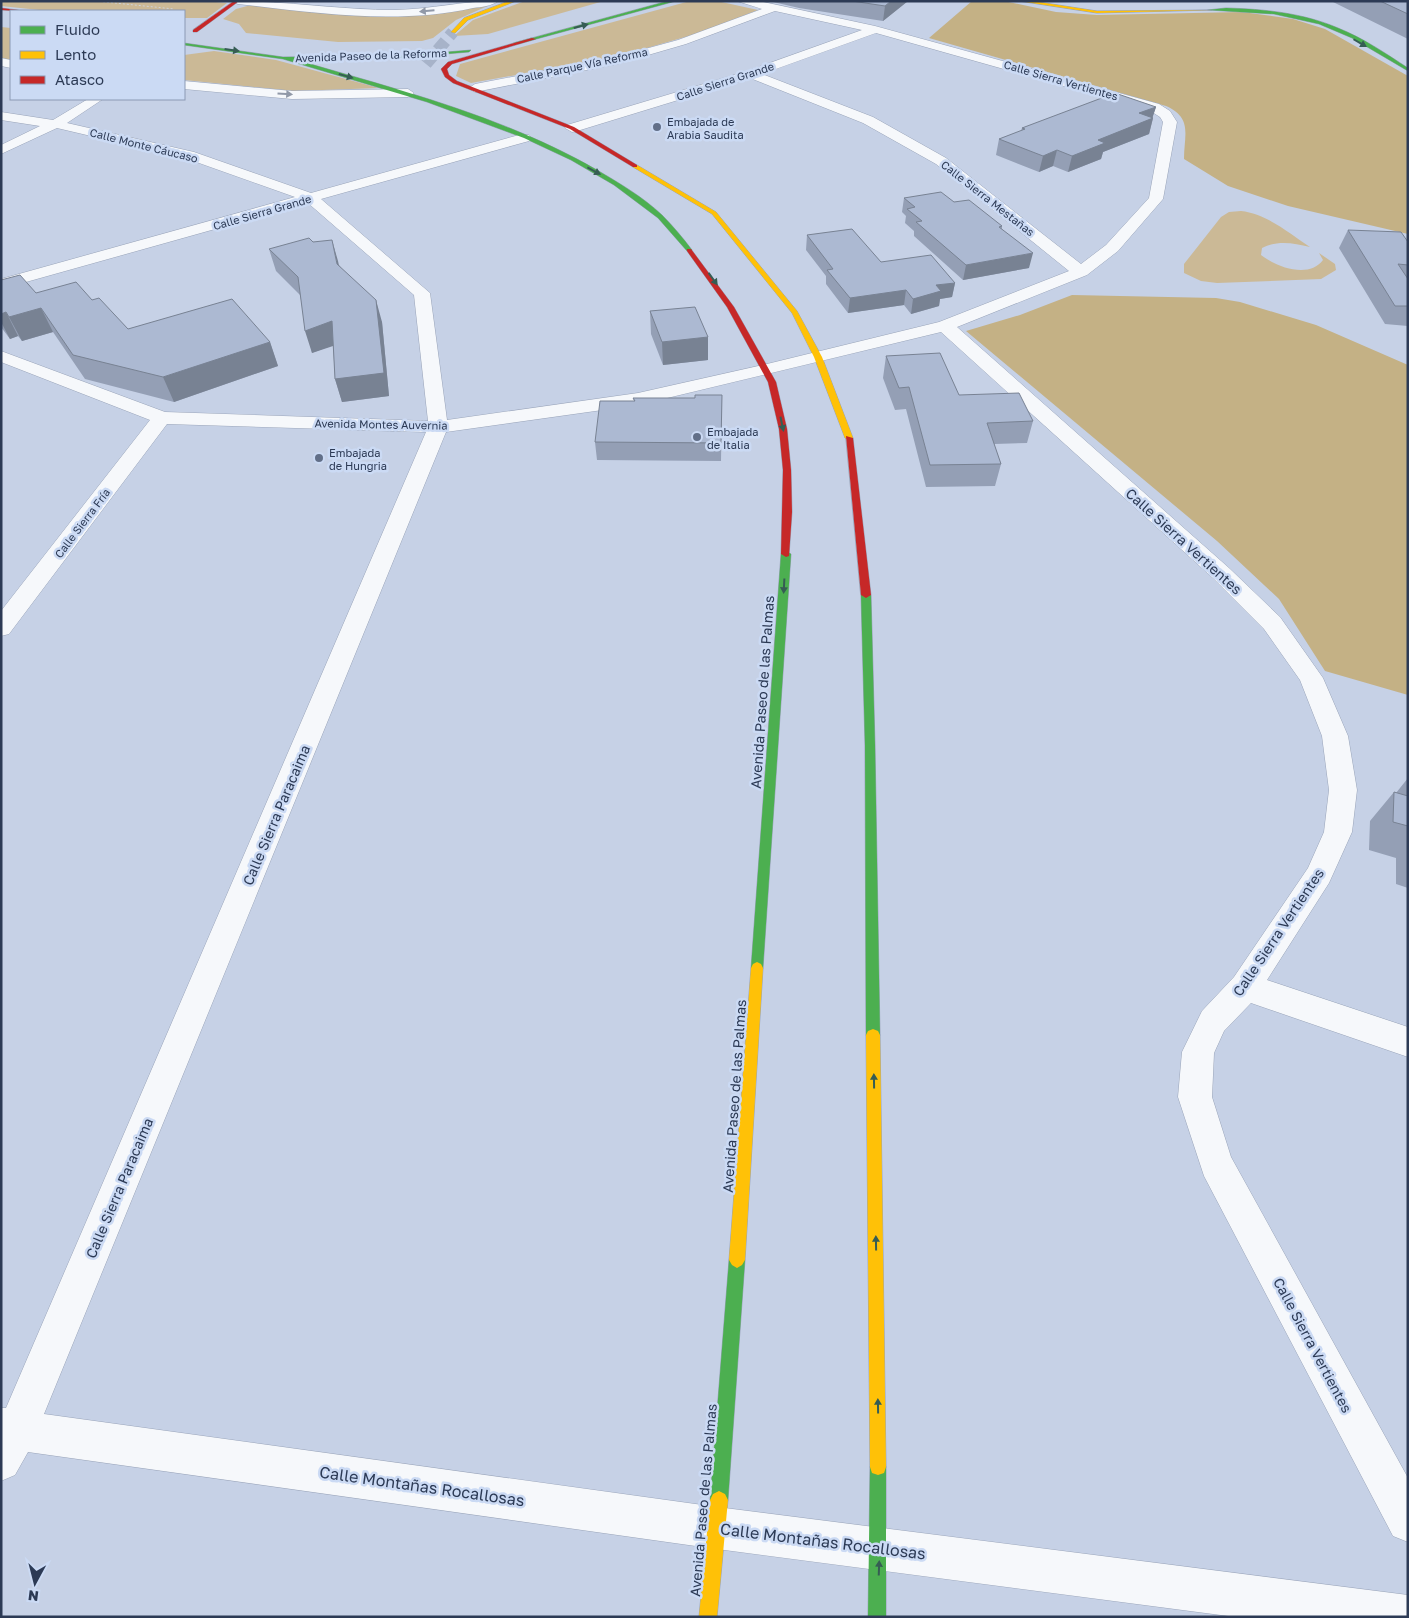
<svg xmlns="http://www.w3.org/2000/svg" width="1409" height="1618" viewBox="0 0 1409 1618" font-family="'Golos Text',sans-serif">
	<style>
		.green { fill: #cbb996 }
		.forest { fill: #c4b185 }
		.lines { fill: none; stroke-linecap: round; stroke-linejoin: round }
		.secondary-tunnel { stroke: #a7b3c9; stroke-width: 12; stroke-dasharray: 12 6; stroke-linecap: butt }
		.street-casing { stroke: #99a4b9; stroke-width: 1 }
		.fast-casing { stroke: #99a4b9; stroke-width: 1 }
		.slow-casing { stroke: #99a4b9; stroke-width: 1 }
		.jam-casing { stroke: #99a4b9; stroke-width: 1 }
		.path { stroke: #ced2d8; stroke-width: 1; stroke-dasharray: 2 2; stroke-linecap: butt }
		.street { fill: #f6f8fb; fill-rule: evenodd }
		.fast { fill: #4caf50; fill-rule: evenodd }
		.slow { fill: #ffc107; fill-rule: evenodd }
		.jam { fill: #c62828; fill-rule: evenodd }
		.wall { fill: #949fb5 }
		.shaded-wall { fill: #788293 }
		.building { fill: #acb9d2; stroke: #788293 }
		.oneway { fill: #9199a8 }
		.oneway2 { fill: #365d54 }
		.poi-dot { fill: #626f88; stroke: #cbdaf4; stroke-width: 2 }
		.labels { text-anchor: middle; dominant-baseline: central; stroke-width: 5; stroke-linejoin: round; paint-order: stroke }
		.far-street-label { font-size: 11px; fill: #2c3a55; stroke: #cbdaf4 }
		.far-poi-label { font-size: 11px; fill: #2c3a55; stroke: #cbdaf4; text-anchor: start }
		.street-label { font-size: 14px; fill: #2c3a55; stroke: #cbdaf4 }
		.near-street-label { font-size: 16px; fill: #2c3a55; stroke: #cbdaf4 }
	</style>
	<rect width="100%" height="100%" fill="#c6d1e6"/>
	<path class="green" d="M1,1h204l22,2 -20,15h-23v-7h-135l-48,-5z
		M525,1h79l-116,33 -34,2 19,-16z
		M690,1h27l41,9 -59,23 -87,25 -141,25 -15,-7 4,-12z
		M251,5l88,8 151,-8 -34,15 -23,18 -11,3 -84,1 -92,-9 -7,-9 -16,-5 13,-10z
		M1,27l10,1v33l-10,-2z
		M214,51l62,9 103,28 -85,3 -110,-11v-25z
		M1241,211c26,3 48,22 69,36 -17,-4 -32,-7 -48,1l-1,7c15,12 48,24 62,5l-4,-7 16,11 1,6 -15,9 -104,4 -16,-2 -17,-8v-9l37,-47 8,-5z"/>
	<path class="forest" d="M972,1h32l52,11 41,3 145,-3 51,7 32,10 83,47v158l-120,-28 -60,-20 -44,-27c0,-24 9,-41 -18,-53l-237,-68z
		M1072,295l144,3 24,4 76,23 92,40v330l-83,-24 -46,-72 -62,-58 -251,-210 54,-16z"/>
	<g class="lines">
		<path class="secondary-tunnel" d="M426,64l27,-32"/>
		<g class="street-casing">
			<path id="street" d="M233,1c54,0 108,9 163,9 35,-1 68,-9 102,-9 -6,5 -17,6 -25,7 -77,17 -157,5 -235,-4z
				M737,1h22l116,25 284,78 11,7 7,11 -14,77 -45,52 -31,24 -130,52 272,241 51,49 43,61 25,58 9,54 -5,42 -23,51 -62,97 141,47v30l-157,-54 -27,28 -10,22 -2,44 19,60 177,321v64l-15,-6 -189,-360 -26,-79 4,-45 20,-41 32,-34 74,-109 16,-36 5,-42 -7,-54 -22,-56 -36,-51 -51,-51 -272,-246 -303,73 -192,27 -402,982 673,93 691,88v22h-172l-519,-68 -689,-97 -13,23 -14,6v-73h5l420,-976 -259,-8 -158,210 -8,2v-25l149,-191 -149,-58v-11l164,61 263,9 -14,-126 -106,-92 -307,86v-10l294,-82 -110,-39 -128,-30 -56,26v-9l39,-19 -39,-6v-8l52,8 35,-21h15l-36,24 127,29 117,41 208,-58h10l2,3 -2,3 -208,58 109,94 17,127 191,-27 129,-29 172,-42 130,-51 -133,-107 -73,-41 -113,-45 -173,53 -5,1 -7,-4 2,-3 180,-54 115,-41 -87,-19 -89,33 -69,20 -142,28 -6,-4 6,-4 137,-26 66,-18 84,-31zM876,33l273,77 11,7 3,5 -14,76 -43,47 -25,19 -135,-106 -73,-41 -111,-43z
				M1,58l10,2v8l-10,-2z
				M184,81l108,10 116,-2 6,4 -6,4 -116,2 -108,-10z"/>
		</g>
		<g class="fast-casing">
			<path id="fast" d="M668,1h8l-158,43 -4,-1z
				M1226,8c38,1 77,5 112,20 25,10 47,25 70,40v3l-56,-33 -33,-14 -45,-10 -66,-4z
				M184,43l99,14 114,-1 74,-6 -2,2 -72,6 -104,1c103,30 210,57 304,111 22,13 46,27 65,45 11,11 21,23 30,35l-5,1 -29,-33 -44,-33 -43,-25 -47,-22 -97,-36 -144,-43 -99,-14z
				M786,551l5,3 -28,414 -2,4 -4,2 -4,-2 -2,-4 30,-414z
				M866,592l5,3 4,150 5,290 -2,4 -5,2 -5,-2 -2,-4 -1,-290 -4,-150z
				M737,1252l5,3 3,5 -17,240 -3,6 -6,3 -6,-3 -3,-6 19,-240 3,-5z
				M878,1459l6,2 2,6v150h-18l2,-150 2,-6z"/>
		</g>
		<g class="slow-casing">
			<path id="slow" d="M509,1h7l-48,19 -13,13 -4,-1 13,-14z
				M1019,1h13l65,10 115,-1 -115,3z
				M633,165h4l79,47 81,99 25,46 31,81 -1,2 -7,-2 -31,-81 -22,-44 -80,-99 -79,-47z
				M757,962l4,2 2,4 -18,292 -3,5 -5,3 -5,-3 -3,-5 22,-292 2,-4z
				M873,1029l5,2 2,4 6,432 -2,6 -6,2 -6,-2 -2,-6 -4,-432 2,-4z
				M719,1491l6,3 3,6 -11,117h-18l11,-117 3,-6z"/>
		</g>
		<g class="jam-casing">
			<path id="jam" d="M234,1h5l-42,31h-4v-2z
				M1,8l17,2 2,1 -19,-1z
				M532,38l4,1 -84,25 -5,5 2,6 8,6 117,46 63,38v2h-4l-63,-38 -117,-46 -8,-6 -4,-8 7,-7z
				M687,249h4l43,58 42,75 11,47 4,41 1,42 -3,44 -3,1 -5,-3 2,-84 -4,-41 -11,-47 -41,-75 -40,-56z
				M846,436l7,2 18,157 -5,3 -5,-3z"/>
		</g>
		<path class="path" d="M95,1l79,8"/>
		<use href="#street" class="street"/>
		<use href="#fast" class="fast"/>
		<use href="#slow" class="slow"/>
		<use href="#jam" class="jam"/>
	</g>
	<path class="wall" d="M769,1h139l-25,20 -84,-13z
		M1331,1h77v38z
		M1156,107l-4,11h1l-4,16 -46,18 -2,7 -33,13 -15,-6 -14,6 -43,-17 3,-16 22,-8 1,-3z
		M904,198l50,4 48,24v3l27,39 -66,12 -49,-44v-5l-9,-8 1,-7 -4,-4z
		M1348,230l60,12v84l-23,-2 -46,-76z
		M807,235l74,27 74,21 -3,14 -12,2 -1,7 -28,8 -7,-9 -56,8 -22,-29v-8l-20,-26z
		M269,249l70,16 43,57 7,74 -47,6 -7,-23 -2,-34 -21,8 -12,-58 -24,-24z
		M1,280l35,13 56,7 36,29 142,13 8,24 -104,36 -89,-23 -32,-47 -31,9 -4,-5 -8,3 -9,-12z
		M650,311l58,26v23l-45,5 -12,-31z
		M886,356l73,39 74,26 -6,22 -33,1 7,20 -6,22 -69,1 -20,-78 -11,1 -12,-32z
		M722,395l-1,66 -124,-1 -2,-18 39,-41 -1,-3h62z
		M1408,778v110l-12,-4v-26l-27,-8 1,-29 24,-29 2,1z"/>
	<path class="shaded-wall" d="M891,1h17l-25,20 2,-15z
		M1156,107l-4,12 1,-1 -4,16 -46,18 -2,7 -33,13 4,-16 67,-43z
		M1057,150l-4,16 -14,6 4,-16z
		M332,240l6,21 5,24 -6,-21z
		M1033,253l-4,15 -66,12 3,-15z
		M955,283l-3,14 -12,2 -1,7 -28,8 2,-15 23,-14z
		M906,290l-2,15 -56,8 2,-15z
		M376,300l6,22 7,74 -47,6 -7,-23z
		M41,308l12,24 -31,9 -13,-24z
		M6,312l12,24 -8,3 -9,-17v-8z
		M332,321l7,23 -27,9 -7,-22z
		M708,337v23l-45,5 -1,-23z
		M270,342l8,24 -104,36 -11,-25z"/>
	<path class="building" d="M852,1h39l-6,5z
		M1380,1h28v13z
		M1115,93l41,14 -17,6 14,5 -55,22 7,3 -33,13 -15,-6 -14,6 -44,-17 26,-10 -3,-1z
		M941,192l13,10 15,-2 33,26 -3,1 34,26 -67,12 -50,-43 6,-1 -15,-12 8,-2 -11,-9z
		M852,229l29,33 50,-7 24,28 -19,2 5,6 -28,8 -7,-9 -56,8 -23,-28 6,-1 -26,-34z
		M1348,230l53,2 7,10v23l-10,-1 10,15v27h-13z
		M309,238l4,4 19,-2 5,24 39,36 8,73 -49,6 -3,-58 -27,10 -7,-54 -29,-28z
		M20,275l16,18 40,-11 16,18 7,-2 29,31 104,-30 38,43 -107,35 -90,-22 -32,-47 -32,9 -3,-5 -5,2v-34z
		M695,307l13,30 -46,5 -12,-31z
		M940,353l19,42 60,-2 14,28 -46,2 14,41 -71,1 -21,-78 -10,1 -13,-32z
		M695,395h27l-1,48 -126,-1 5,-41h35l-2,-3h62z
		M1394,792l14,4v30l-15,-4z"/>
	<defs><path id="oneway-solid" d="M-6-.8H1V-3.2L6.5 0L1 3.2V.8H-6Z" transform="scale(1.25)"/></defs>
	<g class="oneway">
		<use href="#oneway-solid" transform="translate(427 11) rotate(175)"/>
		<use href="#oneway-solid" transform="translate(285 94) rotate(4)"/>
	</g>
	<g class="oneway2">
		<use href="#oneway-solid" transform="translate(581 26) rotate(-15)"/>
		<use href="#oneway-solid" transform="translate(1360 43) rotate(30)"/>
		<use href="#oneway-solid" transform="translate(232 50) rotate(8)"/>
		<use href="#oneway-solid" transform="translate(346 76) rotate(16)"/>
		<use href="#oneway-solid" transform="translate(594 171) rotate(28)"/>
		<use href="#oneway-solid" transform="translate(713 279) rotate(54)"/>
		<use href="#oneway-solid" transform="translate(782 424) rotate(78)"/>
		<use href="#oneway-solid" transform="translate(784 586) rotate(93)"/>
		<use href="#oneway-solid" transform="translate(874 1081) rotate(-91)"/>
		<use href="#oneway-solid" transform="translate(876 1243) rotate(-91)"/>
		<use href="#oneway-solid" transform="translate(878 1406) rotate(-91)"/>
		<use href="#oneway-solid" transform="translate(879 1568) rotate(-88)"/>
	</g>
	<g class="poi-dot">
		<circle cx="657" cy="127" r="5"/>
		<circle cx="697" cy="437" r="5"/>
		<circle cx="319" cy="458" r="5"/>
	</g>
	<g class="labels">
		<g class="far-street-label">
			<text transform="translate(371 55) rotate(-2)">Avenida Paseo de la Reforma</text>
			<text transform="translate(582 65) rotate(-12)">Calle Parque Vía Reforma</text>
			<text transform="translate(1061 80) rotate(16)">Calle Sierra Vertientes</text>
			<text transform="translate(725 81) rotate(-18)">Calle Sierra Grande</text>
			<text transform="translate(144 145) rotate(14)">Calle Monte Cáucaso</text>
			<text transform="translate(988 198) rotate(38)">Calle Sierra Mestañas</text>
			<text transform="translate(262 212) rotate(-16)">Calle Sierra Grande</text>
			<text transform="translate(381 424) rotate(1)">Avenida Montes Auvernia</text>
			<text transform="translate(82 523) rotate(-53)">Calle Sierra Fría</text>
		</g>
		<g class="far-poi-label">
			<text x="667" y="121">Embajada de<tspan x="667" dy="13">Arabia Saudita</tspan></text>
			<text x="707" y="431">Embajada<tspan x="707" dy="13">de Italia</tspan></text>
			<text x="329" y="452">Embajada<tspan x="329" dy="13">de Hungria</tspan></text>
		</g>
		<g class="street-label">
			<text transform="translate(1184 541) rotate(42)">Calle Sierra Vertientes</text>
			<text transform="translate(762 692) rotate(-86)">Avenida Paseo de las Palmas</text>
			<text transform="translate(276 815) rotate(-67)">Calle Sierra Paracaima</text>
			<text transform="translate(1278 932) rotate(-56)">Calle Sierra Vertientes</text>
			<text transform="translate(734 1096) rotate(-86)">Avenida Paseo de las Palmas</text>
			<text transform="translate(119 1188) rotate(-67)">Calle Sierra Paracaima</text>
			<text transform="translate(1313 1345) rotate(62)">Calle Sierra Vertientes</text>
			<text transform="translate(703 1500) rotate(-85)">Avenida Paseo de las Palmas</text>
		</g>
		<g class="near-street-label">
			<text transform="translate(422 1486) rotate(8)">Calle Montañas Rocallosas</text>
			<text transform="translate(823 1541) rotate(7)">Calle Montañas Rocallosas</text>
		</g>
	</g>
	<rect width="1409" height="1618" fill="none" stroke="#2c3a55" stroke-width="5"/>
	<rect x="10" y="10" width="175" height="90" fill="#cbdaf4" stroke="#8b9ab4"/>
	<rect x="20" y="26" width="25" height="8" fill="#4caf50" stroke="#8b9ab4"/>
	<text x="55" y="35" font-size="15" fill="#2c3a55">Fluido</text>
	<rect x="20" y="51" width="25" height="8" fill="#ffc107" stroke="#8b9ab4"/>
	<text x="55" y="60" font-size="15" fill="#2c3a55">Lento</text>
	<rect x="20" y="76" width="25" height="8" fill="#c62828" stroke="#8b9ab4"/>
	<text x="55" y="85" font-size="15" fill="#2c3a55">Atasco</text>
	<g transform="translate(35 1583) rotate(187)" stroke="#cbdaf4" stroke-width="4" paint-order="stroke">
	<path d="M0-4L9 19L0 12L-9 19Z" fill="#2c3a55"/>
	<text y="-8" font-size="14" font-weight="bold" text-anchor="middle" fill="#2c3a55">N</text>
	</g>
</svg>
